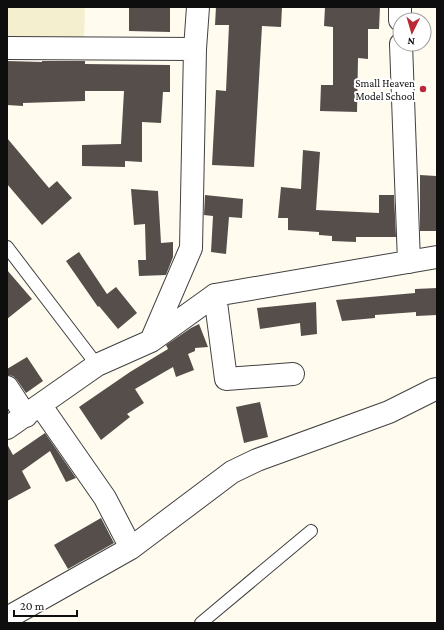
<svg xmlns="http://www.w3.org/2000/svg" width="444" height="630" viewBox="0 0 444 630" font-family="'Crimson Pro',serif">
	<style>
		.farmland { fill: #f4efcf }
		.building { fill: #564e4a }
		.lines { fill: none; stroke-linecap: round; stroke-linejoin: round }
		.lane-casing { stroke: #414141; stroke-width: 14 }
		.street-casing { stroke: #414141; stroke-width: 24 }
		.lane { stroke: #fff; stroke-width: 12 }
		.street { stroke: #fff; stroke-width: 22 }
		.poi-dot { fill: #bb2836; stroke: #fff; stroke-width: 1.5 }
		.labels { text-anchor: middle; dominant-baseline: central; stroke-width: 4; stroke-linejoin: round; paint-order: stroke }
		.poi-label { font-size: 11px; fill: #0e0e0e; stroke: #fff; text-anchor: end }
	</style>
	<rect width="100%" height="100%" fill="#fffbef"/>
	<path class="farmland" d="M7,7h78l-1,30h-77z"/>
	<path class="building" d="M129,7h41v25l-41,-1z
		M216,7h66l-1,20 -19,-1 -8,141 -42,-2 4,-75 10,1 3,-66h-14z
		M325,7h55l-1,22h-11v30l-10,-1 -1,54 -37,-1 1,-26h12v-58l-9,-1z
		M7,61l35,1v-1h43v3l85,1v27h-7l-2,31 -19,-1v40l-17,-1v6l-43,-1v-21l39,-1 3,-53h-39v10l-62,2v3l-16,-1z
		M7,138l42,50 8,-7 15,17 -30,27 -35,-41z
		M303,150l17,2 -4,58 63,3v-18h15l2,42h-40v5l-24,-1v-5l-13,-1v-3l-31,-2v-12h-10l3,-31 20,2z
		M420,175l16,1 1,55h-17z
		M131,189l27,2 3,52 12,-1v15l-7,18 -27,1 -1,-16h8l-1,-36 -11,1z
		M205,195l38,4 -1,19 -13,-1 -3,37 -15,-2 2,-36 -9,-1z
		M79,252l28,42 9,-7 21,26 -19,16 -19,-23 -1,1 -32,-46z
		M7,270l25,29 -25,20z
		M437,288v27l-21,1v-4l-41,3v3l-33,3 -6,-21 79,-7v-4z
		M316,302l1,32 -16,2 -1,-13 -40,6 -3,-21z
		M199,324l9,23 -13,1v3l-7,3 6,16 -18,7 -3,-10 -38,22 9,14 -17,11 3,3 -29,23 -22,-33 51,-35 38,-23 -2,-4 25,-17z
		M27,357l16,24 -17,12 -9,-13 -4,-4 -6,-1v-6z
		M260,402l8,35 -24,6 -8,-36z
		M45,433l31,45 -10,4 -16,-31 -28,20 9,17 -24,13v-57l6,11z
		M101,518l13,25 -46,26 -14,-24z"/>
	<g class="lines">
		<g class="lane-casing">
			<path id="lane" d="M7,247l90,118
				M201,623l110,-92"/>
		</g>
		<g class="street-casing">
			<path id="street" d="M400,7v13
				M401,44l8,218
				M7,48l188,1
				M215,295l11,84 67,-5
				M151,341l40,-93 4,-199 3,-42
				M7,387l19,29
				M41,406l64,92 26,50
				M7,428l90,-63 54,-24 64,-46 222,-38
				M7,618l124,-70 101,-76 25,-12 132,-48 44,-22 4,-1"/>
		</g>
		<use href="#lane" class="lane"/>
		<use href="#street" class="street"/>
	</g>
	<circle class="poi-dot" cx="423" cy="89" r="4"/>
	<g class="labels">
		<g class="poi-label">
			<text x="415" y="83">Small Heaven<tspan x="415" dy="13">Model School</tspan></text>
		</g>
	</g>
	<rect width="444" height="630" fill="none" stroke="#0e0e0e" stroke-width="16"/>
	<g transform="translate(412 32) rotate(185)"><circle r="19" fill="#ffffff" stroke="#9f9f9f"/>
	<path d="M0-3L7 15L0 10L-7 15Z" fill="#bb2836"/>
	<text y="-6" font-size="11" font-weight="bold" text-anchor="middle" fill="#0e0e0e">N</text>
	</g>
	<path d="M14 610v6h63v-6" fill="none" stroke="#0e0e0e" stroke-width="2"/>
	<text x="20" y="610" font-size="12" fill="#0e0e0e" stroke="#ffffff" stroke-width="3" paint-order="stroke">20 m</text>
</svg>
